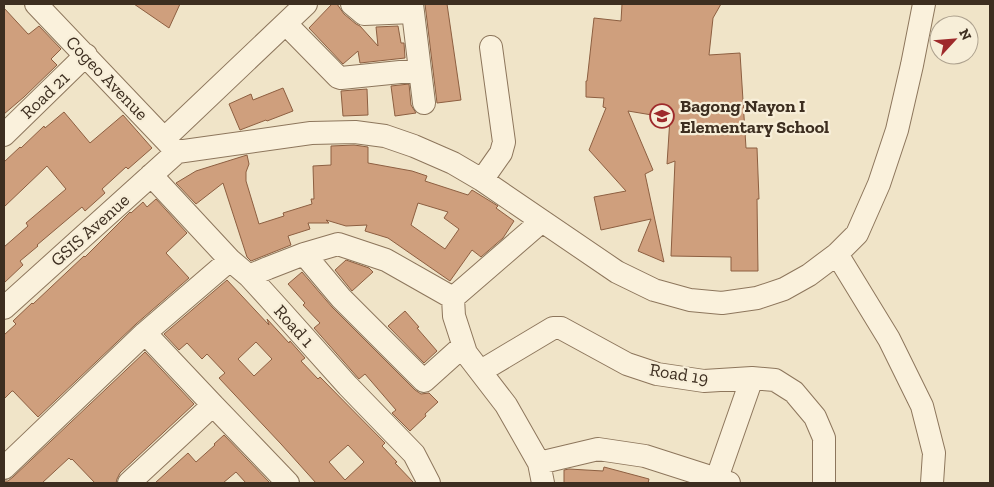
<svg xmlns="http://www.w3.org/2000/svg" width="994" height="487" viewBox="0 0 994 487" font-family="'Zilla Slab',serif">
	<style>
		.building { fill: #cf9f7d; stroke: #8d5f41; fill-rule: evenodd }
		.lines { fill: none; stroke-linecap: round; stroke-linejoin: round }
		.minor-casing { stroke: #8d765c; stroke-width: 24 }
		.minor { stroke: #faf1dc; stroke-width: 22 }
		.labels { text-anchor: middle; dominant-baseline: central; stroke-width: 4.5; stroke-linejoin: round; paint-order: stroke }
		.street-label { font-size: 18px; fill: #3d2e20; stroke: #f7eed8 }
		.poi-label { font-size: 18px; font-weight: bold; fill: #3d2e20; stroke: #f7eed8; text-anchor: start }
	</style>
	<rect width="100%" height="100%" fill="#f0e4c8"/>
	<path class="building" d="M134,4h46l-11,24z
		M332,4h5l7,10 12,10 4,2 18,20 -2,-19 22,-1 3,17h3l1,15 -45,5 -2,-12 -15,13 -34,-36z
		M425,4h22l14,96 -24,3z
		M622,4h99l-8,14 -4,37 31,-2 6,95h11l2,51h-2l1,72h-27v-14l-60,-1 4,-95 -8,3 3,-46 -42,-7 25,59 -8,4 19,88 -26,-11 13,-32 -50,11 -7,-33 32,-6 -37,-41 17,-42 -3,-1 1,-9 -18,-1v-16h1l7,-63 27,3z
		M4,8l24,26h1l10,-8 22,23 -10,10 6,6 -33,32 -20,17z
		M409,84l2,21 5,8 -21,3 -4,-30z
		M283,88l10,23 -26,10 -1,-1 -26,10 -11,-26 22,-10 2,6z
		M367,89l1,26 -25,1 -2,-25z
		M64,112l26,31 33,-28 29,33 -24,21 -2,-2 -24,22 3,4 -20,18 -3,-4 -45,38 1,1 -18,15 3,4 -19,18v-36l24,-21 -2,-3 40,-34 -19,-23 -43,41v-45l16,-15 1,1 23,-22 1,2z
		M354,145l14,2v16l44,8 15,5 -2,5 43,14 4,-5 26,16 -2,2 18,13 -11,17 -22,19 -9,-7 -22,31 -62,-43 -23,-7 2,-6 -21,1 -20,-6 3,3h-21l2,6 -22,7 3,9 -40,16 -4,-4 -24,-74 -27,21 -20,-21 20,-12 51,-16 2,9 -3,8v9l13,43 25,-8 -1,-3 29,-9 -1,-5h3l-1,-33 18,-1v-19zM418,203l30,9 -4,6 15,11 -14,20 -34,-24z
		M156,199l31,34 -21,20 23,25 -53,46 -98,93 -25,-26h-1l-8,8v-64l12,-11 -3,-3 19,-18 1,1 51,-48 1,1 45,-45 1,1 12,-11 4,5z
		M346,260l23,8 4,4 -21,19 -17,-21z
		M302,272l30,35 83,83 6,4 8,-1 9,9 -13,12 1,2 -16,15 -18,-18 4,-3 -31,-36 -6,5 -45,-51 6,-5 -17,-18 2,-2 -17,-19z
		M227,280l42,45 -2,-6 22,24 1,-2 15,17 -4,3 17,18 2,-2 65,66 -3,3 15,16 -2,1 19,20h-98l-35,-39 -62,-66 6,-5 -18,-19 -5,5 -15,-16 -8,7 -15,-16zM256,342l16,17 -18,17 -16,-17zM348,445l16,17 -19,18 -16,-18z
		M405,311l14,16 -2,1 20,23 -13,12 -36,-37z
		M145,352l49,52 -74,69 -3,6 -1,4h-21l-23,-24 -1,1 -2,-2 -27,25h-38v-2h4l5,-4z
		M224,435l46,48h-24l-10,-11 -13,11h-68l33,-30 8,9 19,-17 -1,-1z
		M604,467l45,12 -1,4h-84v-13l5,-1 34,2z"/>
	<g class="lines">
		<g class="minor-casing">
			<path id="minor" d="M36,4l141,148
				M352,4l12,10 49,-2
				M412,4l12,99
				M286,24l52,53 3,1 79,-8
				M4,135l82,-80
				M165,138l141,-134
				M177,152l134,-19 44,-1 30,4 29,10 39,17 29,17 135,92 37,18 36,10 32,3 35,-5 27,-9 25,-14 28,-21 20,-20 22,-50 18,-54 15,-65 12,-61
				M151,175l79,85 19,16 30,33 69,77 66,68 15,29
				M482,180l19,-27 3,-11 -13,-95
				M542,221l-89,77 1,18 12,37 40,52 33,58 4,20
				M304,254l34,-10 48,16 67,38
				M837,254l52,85 33,67 12,47 -2,30
				M249,276l19,-8 36,-14 37,44 83,83 39,-35
				M4,308l173,-156
				M145,333l68,72 75,78
				M481,371l72,-43h8l66,36 30,10 47,7 48,-3 23,2 19,12 21,25 9,21v45
				M539,463l59,-14 47,7 84,27
				M4,468l141,-135 85,-73
				M717,478l35,-100
				M129,483l84,-78"/>
		</g>
		<use href="#minor" class="minor"/>
	</g>
	<defs>
		<g id="school-ring" transform="scale(1.25)"><circle r="9.5" fill="#f7eed8" stroke="#9e2a2b" stroke-width="1.5"/><path d="M0-5L7-2L0 1L-7-2ZM-4 1L0 2.5L4 1V4Q0 6-4 4Z" fill="#9e2a2b"/></g>
	</defs>
	<g fill-rule="evenodd">
		<use href="#school-ring" x="662" y="116"/>
	</g>
	<g class="labels">
		<g class="street-label">
			<text transform="translate(107 78) rotate(46)">Cogeo Avenue</text>
			<text transform="translate(45 95) rotate(-44)">Road 21</text>
			<text transform="translate(90 230) rotate(-42)">GSIS Avenue</text>
			<text transform="translate(294 326) rotate(48)">Road 1</text>
			<text transform="translate(679 374) rotate(9)">Road 19</text>
		</g>
		<g class="poi-label">
			<text x="680" y="106">Bagong Nayon I<tspan x="680" dy="21">Elementary School</tspan></text>
		</g>
	</g>
	<rect width="994" height="487" fill="none" stroke="#3d2e20" stroke-width="10"/>
	<g transform="translate(954 40) rotate(64)"><circle r="24" fill="#f7eed8" stroke="#ada18e"/>
	<path d="M0-4L9 19L0 12L-9 19Z" fill="#9e2a2b"/>
	<text y="-8" font-size="14" font-weight="bold" text-anchor="middle" fill="#3d2e20">N</text>
	</g>
</svg>
